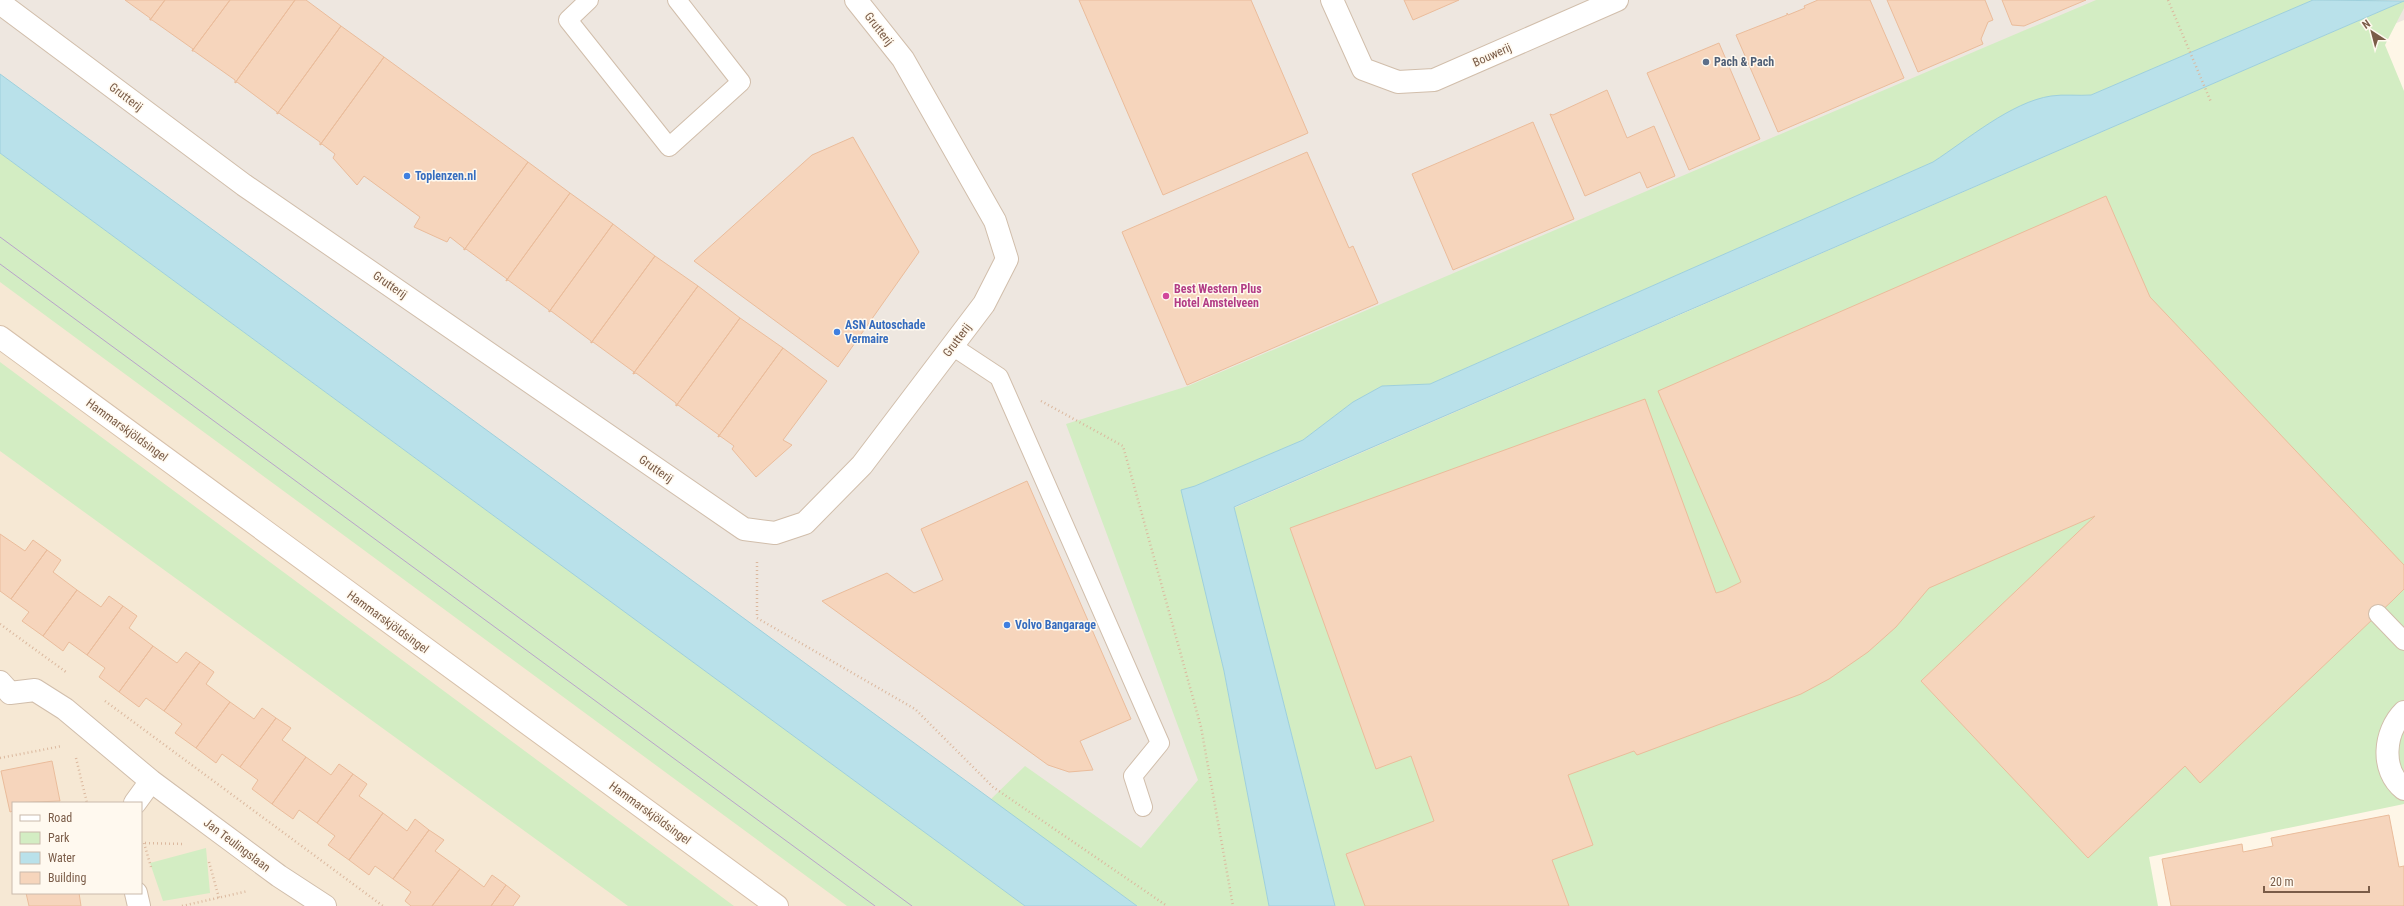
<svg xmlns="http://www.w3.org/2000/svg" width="2404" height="906" viewBox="0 0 2404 906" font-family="'Roboto Condensed',sans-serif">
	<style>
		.residential { fill: #f6e8d4; fill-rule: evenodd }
		.industrial { fill: #eee7e0 }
		.green { fill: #d3edc3 }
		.water { fill: #b9e1ea; stroke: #9ed0dc }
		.building { fill: #f6d5bc; stroke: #eabc9b }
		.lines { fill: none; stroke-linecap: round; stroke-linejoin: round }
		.lane-casing { stroke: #d1beab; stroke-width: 20 }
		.street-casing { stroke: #d1beab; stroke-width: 24 }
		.secondary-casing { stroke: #d7c0aa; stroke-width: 24 }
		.path { stroke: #dbb89e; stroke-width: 2.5; stroke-dasharray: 1 3; stroke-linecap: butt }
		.lane { stroke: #fff; stroke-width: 18 }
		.street { stroke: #fff; stroke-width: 22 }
		.secondary { stroke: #fff; stroke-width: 22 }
		.tram { stroke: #b9a3ca; stroke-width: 1 }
		.service-dot { fill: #5c6f8a; stroke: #fff9ef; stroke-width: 1.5 }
		.shop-dot { fill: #3f7fe0; stroke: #fff9ef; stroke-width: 1.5 }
		.hotel-dot { fill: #d1479c; stroke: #fff9ef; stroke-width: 1.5 }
		.labels { text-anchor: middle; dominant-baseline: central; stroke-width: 3; stroke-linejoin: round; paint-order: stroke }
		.street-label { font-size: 12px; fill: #7a5c48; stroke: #fff9ef }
		.service-label { font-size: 12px; font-weight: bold; fill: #4e5e75; stroke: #fff9ef; text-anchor: start }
		.shop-label { font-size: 12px; font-weight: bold; fill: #366cbe; stroke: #fff9ef; text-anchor: start }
		.hotel-label { font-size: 12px; font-weight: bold; fill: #b23c85; stroke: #fff9ef; text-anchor: start }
	</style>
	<rect width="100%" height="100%" fill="#fef6e7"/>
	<path class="residential" d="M0,281l860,625h-860zM13,803h128v90h-128z"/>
	<path class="industrial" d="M0,0h2404v20l-741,301 -363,585h-342l-958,-811z"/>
	<path class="green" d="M2096,0h217l-222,95 -40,1 -54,24 -64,42 -503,222 -48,2 -29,16 -50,38 -108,46 -13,4 42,181 45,235h-132l-147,-106 35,-34 116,82 57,-68 -132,-356 122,-38z
		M2404,1v7l-19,37 19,46v713l-255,53 9,49h-823l-101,-398z
		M0,153l1025,753h-178l-847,-624z
		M0,362l734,544h-106l-628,-455z
		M206,848l4,45 -47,8 -13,-38z"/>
	<path class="water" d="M2313,0l91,1 -1170,506 101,399h-66l-45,-235 -43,-181 14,-4 108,-46 50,-38 29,-16 48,-2 503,-222c34,-22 78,-60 118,-66 13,-2 27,0 40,-1z
		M0,74l1137,832h-112l-1025,-753z"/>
	<path class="building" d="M125,0h40l-15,20v-2z
		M165,0h65l-38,51 1,-2 -41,-29h-2z
		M230,0h65l-60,83v-3l-41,-29h-2z
		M295,0h11l35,26 -64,88v-2l-40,-30 -2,1z
		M1079,0h172l57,133 -145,62z
		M1404,0h55l-46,20z
		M1818,0h52l34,78 -126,54 -42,-97 51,-20v-2l1,2 17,-7 -1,-2z
		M1887,0h98l8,20 -5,2 -7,17 2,5 -65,28z
		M2002,0h84l-62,26 -12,-1z
		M341,26l43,31 -64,88v-3l-41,-29 -2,1z
		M1719,43l41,96 -71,31 -42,-97z
		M384,57l144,105 -64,88v-2l-14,-11 -3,5 -33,-15 6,-10 -56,-41 -7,9 -24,-27 2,-4 -13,-10 -2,1z
		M1607,90l20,48 27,-12 21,50 -28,12 -7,-16 -55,24 -35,-82 3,1z
		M1533,122l41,97 -121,51 -41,-96z
		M853,137l66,115 -81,115 -144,-106 118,-106z
		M1307,152l42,96 4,-2 25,57 -191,82 -65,-153z
		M528,162l42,31 -64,88 1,-2 -41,-30 -2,1z
		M570,193l43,31 -64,88v-2l-41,-30 -2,1z
		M2106,196l44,101 254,268v24l-11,11 -193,183 -15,-17 -97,92 -167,-177 174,-165 -166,72 -33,39 -28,25 -39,27 -28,15 -164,61 -3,-4 -66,24 25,70 -41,15 17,46h-204l-19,-52 88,-33 -23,-65 -35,13 -86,-241 355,-129 71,194 7,-2 18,-9 -83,-191z
		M613,224l42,32 -64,87v-2l-40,-30 -2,1z
		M655,256l43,30 -65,88 1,-2 -41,-30 -2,1z
		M698,286l42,32 -64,88v-3l-40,-30 -3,1z
		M740,318l43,30 -65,89 1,-2 -41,-30 -2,1z
		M783,348l44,33 -44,59 9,5 -36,32 -24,-28 2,-3 -14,-10 -2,1z
		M1027,481l104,238 -51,22 13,29 -24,2 -21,-7 -226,-164 65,-28 27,20 29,-13 -22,-51z
		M0,534l25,17 8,-11 14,10 -36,49 -11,-8z
		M47,550l14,10 -8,12 24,18 -34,46 -21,-15 7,-9 -18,-13z
		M77,590l24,17 8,-11 14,10 -36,49 -18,-13 -6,9 -20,-15z
		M123,606l14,10 -8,12 24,18 -34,46 -20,-15 6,-9 -18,-13z
		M153,646l24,17 9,-11 14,10 -36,49 -18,-13 -7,9 -20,-15z
		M200,662l14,10 -8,12 24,18 -34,46 -21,-15 7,-9 -18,-13z
		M230,702l24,17 8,-11 14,10 -36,49 -18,-13 -6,9 -20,-15z
		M276,718l15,10 -9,12 24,17 -34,47 -20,-15 6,-9 -18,-13z
		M306,757l25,18 8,-11 14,10 -36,49 -18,-13 -6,9 -21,-15z
		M52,761l8,40 -47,2v8l-3,1 -9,-41z
		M353,774l14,10 -8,12 24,17 -34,47 -21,-15 7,-9 -18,-13z
		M383,813l24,18 8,-12 14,11 -36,49 -18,-13 -6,9 -20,-15z
		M2389,815l10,52 5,-1v40h-233l-9,-47 80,-15 1,8 30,-6 -2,-8z
		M429,830l15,10 -9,11 25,18 -28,37h-21l-6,-5 6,-9 -18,-13z
		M460,869l24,18 8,-12 14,10 -15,21h-59z
		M506,885l14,11 -7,10h-22z
		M26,893h53l2,13h-52z"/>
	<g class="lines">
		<g class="lane-casing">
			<path id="lane" d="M589,0l-21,20 101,127 72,-65 -64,-82
				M952,346l47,31 161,366 -27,33 10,31
				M2378,614l26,27"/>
		</g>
		<g class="street-casing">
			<path id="street" d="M1332,0l31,69 35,13 36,-2 183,-80
				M0,3l244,182 500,344 31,4 30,-10 57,-58 122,-161 23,-45 -12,-38 -92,-162 -47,-59
				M0,682l10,11 25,-3 30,19 86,72 128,95 46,30
				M2404,712c-20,20 -24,58 0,77
				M135,803l16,-22
				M136,893l3,13"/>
		</g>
		<g class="secondary-casing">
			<path id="secondary" d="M0,337l777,569"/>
		</g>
		<path class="path" d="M2168,0l43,102
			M1041,401l82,45 78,281 32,179
			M757,562v56l158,91 78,78 174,119
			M0,624l66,48
			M105,701l278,205
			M0,758l62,-12
			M76,758l11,45
			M141,843l43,1
			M144,843l7,24
			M209,862l10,36
			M182,906l66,-15"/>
		<use href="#lane" class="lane"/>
		<use href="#street" class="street"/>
		<use href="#secondary" class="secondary"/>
		<path class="tram" d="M0,237l912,669
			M0,264l875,642"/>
	</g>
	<circle class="service-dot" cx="1706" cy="62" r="4"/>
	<g class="shop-dot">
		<circle cx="407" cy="176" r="4"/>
		<circle cx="837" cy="332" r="4"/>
		<circle cx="1007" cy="625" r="4"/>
	</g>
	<circle class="hotel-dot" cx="1166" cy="296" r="4"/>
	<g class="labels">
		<g class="street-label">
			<text transform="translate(879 29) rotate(52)">Grutterij</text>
			<text transform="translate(1492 55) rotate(-24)">Bouwerij</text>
			<text transform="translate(126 97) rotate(37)">Grutterij</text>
			<text transform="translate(390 285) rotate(35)">Grutterij</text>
			<text transform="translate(957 340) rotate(-53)">Grutterij</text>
			<text transform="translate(127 430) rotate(36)">Hammarskjöldsingel</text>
			<text transform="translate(656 469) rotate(35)">Grutterij</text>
			<text transform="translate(388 622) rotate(36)">Hammarskjöldsingel</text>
			<text transform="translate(650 813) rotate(36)">Hammarskjöldsingel</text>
			<text transform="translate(237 845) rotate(37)">Jan Teulingslaan</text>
		</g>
		<g class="service-label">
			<text x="1714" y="62">Pach &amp; Pach</text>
		</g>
		<g class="shop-label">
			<text x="415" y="176">Toplenzen.nl</text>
			<text x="845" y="325">ASN Autoschade<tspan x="845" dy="14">Vermaire</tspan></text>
			<text x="1015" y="625">Volvo Bangarage</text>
		</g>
		<g class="hotel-label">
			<text x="1174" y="289">Best Western Plus<tspan x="1174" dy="14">Hotel Amstelveen</tspan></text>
		</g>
	</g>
	<rect x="12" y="802" width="130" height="92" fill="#fff9ef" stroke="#cabaac"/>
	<rect x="20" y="815" width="20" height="6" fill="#ffffff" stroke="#cabaac"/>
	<text x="48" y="822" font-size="12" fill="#7a5c48">Road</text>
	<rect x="20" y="832" width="20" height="12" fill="#d3edc3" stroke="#cabaac"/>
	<text x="48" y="842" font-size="12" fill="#7a5c48">Park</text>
	<rect x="20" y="852" width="20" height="12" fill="#b9e1ea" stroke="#cabaac"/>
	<text x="48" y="862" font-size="12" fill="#7a5c48">Water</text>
	<rect x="20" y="872" width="20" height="12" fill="#f6d5bc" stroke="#cabaac"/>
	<text x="48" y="882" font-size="12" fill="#7a5c48">Building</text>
	<g transform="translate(2372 32) rotate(324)" stroke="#fff9ef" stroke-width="3" paint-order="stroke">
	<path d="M0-3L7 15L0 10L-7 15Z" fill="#7a5c48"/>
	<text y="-6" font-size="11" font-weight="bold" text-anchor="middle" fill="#7a5c48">N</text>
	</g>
	<path d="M2264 886v6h105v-6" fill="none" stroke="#7a5c48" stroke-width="2"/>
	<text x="2270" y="886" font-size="12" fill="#7a5c48" stroke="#fff9ef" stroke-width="3" paint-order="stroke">20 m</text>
</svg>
